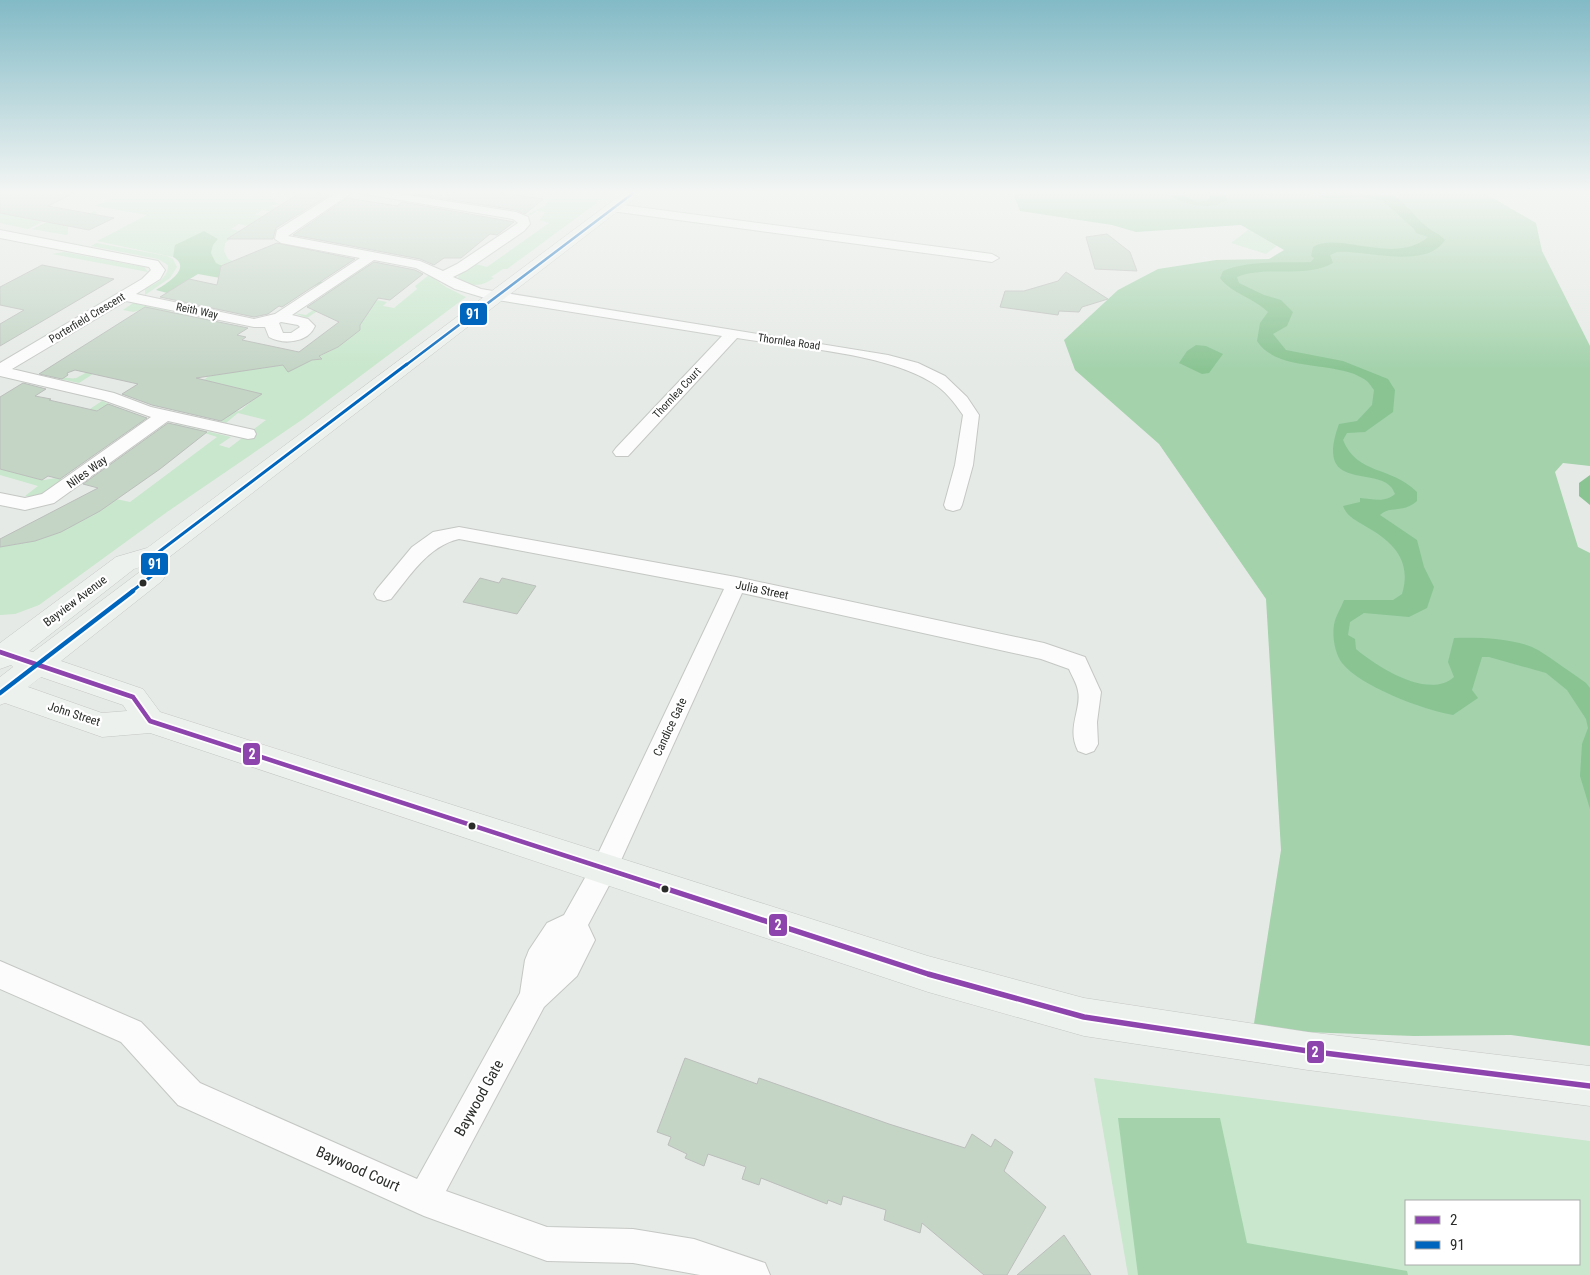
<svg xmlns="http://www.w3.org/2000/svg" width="1590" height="1275" viewBox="0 0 1590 1275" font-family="'Roboto Condensed',sans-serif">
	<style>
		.green { fill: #c8e7cc; fill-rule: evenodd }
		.forest { fill: #a3d2ab }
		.water { fill: #8ac493 }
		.building { fill: #c4d5c6; stroke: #bbbebb }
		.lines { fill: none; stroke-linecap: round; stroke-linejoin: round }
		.minor-casing { stroke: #c4c7c4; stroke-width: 2 }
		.secondary-casing { stroke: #c4c7c4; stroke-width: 1 }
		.minor { fill: #fbfcfb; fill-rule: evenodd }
		.secondary { fill: #edf1ee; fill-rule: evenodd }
		.bus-1-far1-casing { stroke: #fff; stroke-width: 8 }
		.bus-1-casing { stroke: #fff; stroke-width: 9 }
		.bus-2-far2-casing { stroke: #fff; stroke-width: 5 }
		.bus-2-far1-casing { stroke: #fff; stroke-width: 6 }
		.bus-2-casing { stroke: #fff; stroke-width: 8 }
		.bus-1-far1 { stroke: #8e44ad; stroke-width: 4.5 }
		.bus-1 { stroke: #8e44ad; stroke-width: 5.5 }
		.bus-2-far2 { stroke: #0065bd; stroke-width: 2.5 }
		.bus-2-far1 { stroke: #0065bd; stroke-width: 3 }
		.bus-2 { stroke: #0065bd; stroke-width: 4.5 }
		.bus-dot { fill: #292c29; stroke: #fff; stroke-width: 2 }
		.labels { text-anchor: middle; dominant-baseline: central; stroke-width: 4.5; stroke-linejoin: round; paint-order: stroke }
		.far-street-label { font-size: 11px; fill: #292c29; stroke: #fff }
		.street-label { font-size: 12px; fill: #292c29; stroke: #fff }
		.near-street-label { font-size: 15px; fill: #292c29; stroke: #fff }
		.line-badge { stroke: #fff; stroke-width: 2 }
		.badge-label { font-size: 14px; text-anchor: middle; font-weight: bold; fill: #fff }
	</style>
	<rect width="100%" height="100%" fill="#e6eae6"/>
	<path class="green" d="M106,191h186l-18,11 8,2 -13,2 40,6 -7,4 -40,-6 -7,5 8,1 -15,10 -9,-2 -8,5 9,2 -15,12 -1,8 4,8 9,4 -8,6 -13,-6 -5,-10 2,-8 4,-5 -30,15 -14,2 -76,-16 50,-26 -53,-9 18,-8 -9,-3 7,-3z
		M538,191h75l-106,78h-4l-12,8 3,1c-13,9 -23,9 -36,1l1,-5 17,-10 11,3 62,-44 -9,-3 5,-8 -8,-1 -6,4h-5l18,-9 11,-12z
		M94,211l4,2 -9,2 -21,11v8l-2,1 -34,-6 13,-6 15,-3 12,3z
		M0,214h8l34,8 -14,7 -28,-6z
		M1262,219l35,11 -31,24 -35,-11z
		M96,243l71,13 6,3 4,8 -7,11 -25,17v-6c10,-5 24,-11 23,-24l-10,-6 -67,-13z
		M64,252l80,15 4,5 -96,-18z
		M380,262c-9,7 -19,8 -28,14l28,22 -3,2 10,2 -4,4 11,2 23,-19 -2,-3 14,-11 17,12 20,10 -163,122 -136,93 -128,93 -24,9 -15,1v-68c43,-8 82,-22 116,-48l14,3 87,-65 -34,-11 -13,4 -13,-3 19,-3 55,13 -12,8 10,3 37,-28 -28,-7 -12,10 -6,-2 11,-8 10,-3 19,-16 -60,-11 10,-8 -91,-18 -40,26 -19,-4c6,-4 12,2 18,-2 32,-16 47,-40 67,-68l-12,3 -10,-2 10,-7 38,8 -3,2 4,1 4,-2 13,3 -8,5 116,42 25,-7 16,-8 22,-22 -41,-15 -12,8 -13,-5 12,2 28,-20 -11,-2c15,-8 42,-30 57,-31z
		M102,401l42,18 -2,5 -43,-15 -90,62 35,9 12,-2 10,2c-13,9 -25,19 -41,16l13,-10 -38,-11v-5l37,-25 -37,-21 61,4z
		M1094,1078l496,63v134h-462zM1406,1201h173v63h-173z"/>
	<path class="forest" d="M1012,191h469l55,32 6,28 48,95v120l-27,-3 -8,9 23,75 12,6v493l-79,-11 -97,1 -161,-6 28,-180 -15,-251 -107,-155 -84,-74 -11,-30 54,-50 40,-21 58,-9 53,-1 15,-9 -43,-25 -105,7 -24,-7 -92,-14z
		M204,231l14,8 -5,6 -2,8 5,10 13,6 95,13 -18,8 -58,-7 -50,-9 -31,19 -11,-3c10,-6 37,-22 17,-33l2,-12z
		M1118,1118h102l27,125 160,28 1,4h-270z"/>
	<path class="water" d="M1162,191c4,0 8,0 12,0 15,3 15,15 34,9l5,-9h10l4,8c-17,15 -49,3 -65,-8z
		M1298,191l91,3c16,6 24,22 37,32 6,6 13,7 19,14 -19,30 -79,10 -108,12l-7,3 3,8c-29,16 -66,2 -96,14l2,6 25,12 17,5 12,12 -6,14 -14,8 13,16 57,11 45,18 7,11 -2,22 -28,20 -18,1 -4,7c14,35 48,26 74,52v9c-15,13 -26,4 -37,14l37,25 7,27 10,20 -7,21 -18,9 -45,-4 -14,9 -2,13 7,4 1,10c21,18 73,51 98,28l-6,-15 6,-24c24,-1 63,0 84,12 16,10 32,22 48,33l4,5v121l-10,-33 2,-32 6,-16 -2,-9 -19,-29 -21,-17 -57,-16h-7l-10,33 6,8 -25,17c-30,-5 -93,-29 -111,-52 -7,-9 -10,-27 -8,-38 1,-8 7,-17 10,-25h49l9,-6c10,-33 -8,-52 -37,-68 -9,-6 -18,-9 -22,-20l17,-4v-4c13,1 25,5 35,-4 -10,-33 -83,4 -56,-70l18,-3 15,-16 2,-15c-3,-4 -6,-9 -10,-11 -28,-19 -87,-6 -107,-38l3,-18 8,-11c-14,-14 -37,-19 -48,-34l3,-7c27,-11 59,-8 88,-9l3,-4 -3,-2 2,-9c26,-16 81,19 115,-10l-12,-4 -2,-4 -32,-29 -21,-3 -35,1z
		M1196,345l10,1 17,8 -14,19 -7,1 -23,-11 8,-12z
		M1590,475v30l-11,-9v-13z"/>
	<path class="building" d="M0,191h78l-30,15 66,12 -25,12 -89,-17z
		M303,191l26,4 -53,33 -3,11h-46z
		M419,191h68l56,8 -18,15 -9,-4 -102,-16z
		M347,198l50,8 5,-4 112,20 -17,13 -7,-1 -29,24h-17l-10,7 -14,-6 -127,-24z
		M1107,234l23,18 7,19 -42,-2 -9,-32z
		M277,243l78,16 -73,48 -3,-1 -11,8 -14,3 -94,-20 29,-18 28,6 4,-19z
		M374,262l41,8 8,4 -33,26 -12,-2 -18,27v5l-22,17 -19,9 3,3 -10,1 -24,12 -5,-7 -87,13 66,16 -41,27 -69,-16 -30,-11 16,-10 -63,-14 -8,3 1,2 -6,4 -23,-5 106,-67 103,21 -11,7 9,2 -4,3 57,12 40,-30 -32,-15z
		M42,265l72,14 -114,67v-22l24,-14 -24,-5v-18z
		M1066,272l42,27 -26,8 -3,5 -20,-1 -1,4 -58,-8 5,-16h19l34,-10z
		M23,383l23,6 -11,7 16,3 -2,1 48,11 11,-7 39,14 -87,61 -12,-3 -6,4 -42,-11v-72z
		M168,423l39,9 -47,37 -60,42 -39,21 -26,9 -35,6v-8l98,-51 -15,-4z
		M480,578l19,5 3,-5 34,8 -19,28 -54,-12z
		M685,1058l72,26 2,-6 130,46 76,24 7,-14 19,13 4,-8 18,13 -9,19 42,36 -39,68h-23l-62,-52 -2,10 -36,-13 2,-10 -43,-14 -2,9 -13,-5 -1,4 -66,-26 -2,7 -17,-6 4,-12 -38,-13 -4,12 -19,-8 2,-4 -19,-9 3,-8 -14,-5z
		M1064,1235l27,40h-74z"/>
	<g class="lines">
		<g class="minor-casing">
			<path id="minor" d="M339,191h43l134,21 12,5 2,7 -6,7 -57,39 -14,7 28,12 407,66 30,8 27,13 22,21 12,18 -6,50 -11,40 -2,4 -7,2 -7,-2 -2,-4 11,-40 8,-50c-9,-13 -18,-25 -32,-33 -46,-29 -139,-35 -194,-44l-109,118h-12l-3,-4 3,-4 106,-112 -237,-38 -30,-9 -39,-21 -42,-8 -82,55 16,4 7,7c-7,17 -32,19 -46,11l-4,-10h-11l-128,-26 -114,68 102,24 37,14 103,23 2,4 -2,4 -6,1 -80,-18 -114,82 -29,7 -25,-5v-12l25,5 17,-4 109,-77 -48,-17 -103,-24v-13l142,-84 9,-9 -2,-3 -149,-29v-8l158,31 7,9 -5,9 -24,15 118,25 21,-5 85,-56 -79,-15 -6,-4 2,-9zM353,192l160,27 5,4 -61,41 -14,7 -23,-10 -132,-25zM281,322l17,3 2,2 -9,6h-8l-4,-10z
				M615,204l377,50 7,4 -7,4 -381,-51 -2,-3z
				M459,527l277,50 308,66 41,14 16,35 -4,30 1,22 -4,7 -8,3 -8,-3c-12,-23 4,-42 0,-60 -1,-7 -6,-15 -9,-22l-28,-10 -299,-66 -129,285 -25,47 7,15 -18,36 -33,31 -98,184 101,36 86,2 61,10 71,24 5,12h-70l-67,-12 -86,-2 -123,-45 -246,-111 -57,-63 -121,-53v-28l141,61 59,61 217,96 103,-186 5,-33 4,-10 18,-27 17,-8 31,-55 129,-271 -265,-50c-31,7 -49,37 -68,60l-7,2 -7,-2 -3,-5 3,-5 35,-42 21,-15z"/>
		</g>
		<g class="secondary-casing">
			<path id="secondary" d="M626,191h18l-476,367 -2,17 -4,6 -101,80 82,28 17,23 768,244 156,42 224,34 282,34v40l-282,-36 -224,-34 -156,-44 -778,-259 -48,4 -97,-34 -5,2v-28l13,-10 -2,-2 -11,4v-26l116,-86 31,-9zM141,567v4l-108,81 -4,-1 105,-82zM41,677l82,28 4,6 -25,2 -74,-26z"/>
		</g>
		<use href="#minor" class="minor"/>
		<use href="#secondary" class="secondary"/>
		<g class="bus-1-far1-casing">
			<path id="bus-1-far1" d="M0,652l133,45 17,24 515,167"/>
		</g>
		<g class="bus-1-casing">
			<path id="bus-1" d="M661,887l267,87 156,43 224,34 282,35"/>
		</g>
		<g class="bus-2-far2-casing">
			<path id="bus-2-far2" d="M406,365l230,-174"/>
		</g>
		<g class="bus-2-far1-casing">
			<path id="bus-2-far1" d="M131,592l22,-17 3,-21 251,-190"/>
		</g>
		<g class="bus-2-casing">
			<path id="bus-2" d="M0,693l133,-102"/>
		</g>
		<use href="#bus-1-far1" class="bus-1-far1"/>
		<use href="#bus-1" class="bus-1"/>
		<use href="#bus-2-far2" class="bus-2-far2"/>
		<use href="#bus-2-far1" class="bus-2-far1"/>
		<use href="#bus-2" class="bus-2"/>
	</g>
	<linearGradient id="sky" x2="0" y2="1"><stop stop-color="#82bac6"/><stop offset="0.52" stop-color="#f4f6f4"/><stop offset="1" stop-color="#f4f6f4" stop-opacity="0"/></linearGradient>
	<rect width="1590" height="370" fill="url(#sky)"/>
	<g class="bus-dot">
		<circle cx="143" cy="583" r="4.5"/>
		<circle cx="472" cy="826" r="4.5"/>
		<circle cx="665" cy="889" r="4.5"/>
	</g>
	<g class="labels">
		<g class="far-street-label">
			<text transform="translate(197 311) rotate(12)">Reith Way</text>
			<text transform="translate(87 318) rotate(-31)">Porterfield Crescent</text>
			<text transform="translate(789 342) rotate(8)">Thornlea Road</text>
			<text transform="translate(677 393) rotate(-47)">Thornlea Court</text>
		</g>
		<g class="street-label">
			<text transform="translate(87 472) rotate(-36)">Niles Way</text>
			<text transform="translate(762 590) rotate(12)">Julia Street</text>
			<text transform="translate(75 601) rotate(-37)">Bayview Avenue</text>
			<text transform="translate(74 714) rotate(18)">John Street</text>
			<text transform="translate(670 727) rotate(-65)">Candice Gate</text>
		</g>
		<g class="near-street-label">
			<text transform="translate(479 1098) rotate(-61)">Baywood Gate</text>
			<text transform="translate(358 1169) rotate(24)">Baywood Court</text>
		</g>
	</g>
	<g class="line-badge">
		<rect x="459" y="302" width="29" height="24" rx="5" fill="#0065bd"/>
		<rect x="140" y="552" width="29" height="24" rx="5" fill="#0065bd"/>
		<rect x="242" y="742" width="19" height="24" rx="5" fill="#8e44ad"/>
		<rect x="768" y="913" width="20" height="24" rx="5" fill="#8e44ad"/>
		<rect x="1306" y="1040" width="19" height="24" rx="5" fill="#8e44ad"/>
	</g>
	<g class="badge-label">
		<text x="473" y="319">91</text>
		<text x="155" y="569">91</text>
		<text x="252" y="759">2</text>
		<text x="778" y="930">2</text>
		<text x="1315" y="1057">2</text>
	</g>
	<rect x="1405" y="1200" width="175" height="65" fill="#ffffff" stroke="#a9aba9"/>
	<rect x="1415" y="1216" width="25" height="8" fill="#8e44ad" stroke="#a9aba9"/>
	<text x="1450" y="1225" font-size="15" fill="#292c29">2</text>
	<rect x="1415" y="1241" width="25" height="8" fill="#0065bd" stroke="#a9aba9"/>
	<text x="1450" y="1250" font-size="15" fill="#292c29">91</text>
</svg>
